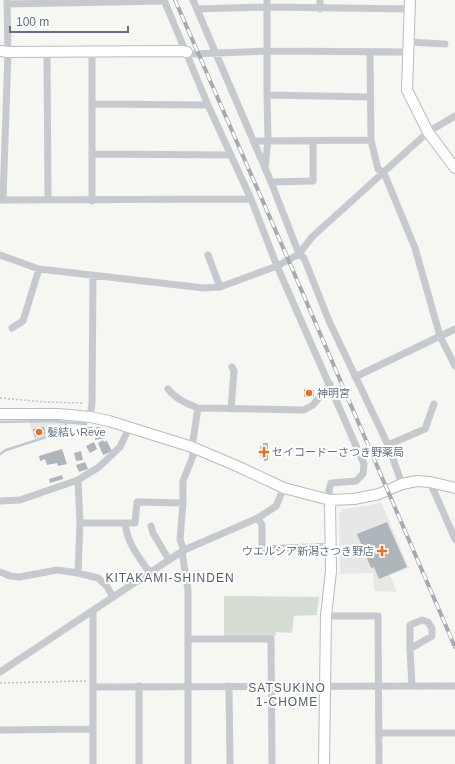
<svg xmlns="http://www.w3.org/2000/svg" width="455" height="764" viewBox="0 0 455 764" font-family="Arial,'Noto Sans JP',sans-serif">
	<style>
		.built { fill: #e7e7e6 }
		.green { fill: #d6ded4 }
		.lines { fill: none; stroke-linecap: round; stroke-linejoin: round }
		.stream { stroke: #c0c9cf; stroke-width: 2.5 }
		.building { fill: #aeb5bb }
		.secondary-casing { stroke: #b8bcc1; stroke-width: 12 }
		.path { stroke: #bdbfc2; stroke-width: 1.5; stroke-dasharray: 2 2; stroke-linecap: butt }
		.street { stroke: #c6c9cd; stroke-width: 7 }
		.secondary { stroke: #fff; stroke-width: 10 }
		.rail-casing { stroke: #a6aab1; stroke-width: 4 }
		.rail { stroke: #fff; stroke-width: 2.5; stroke-dasharray: 8; stroke-linecap: butt }
		.poi-dot { fill: #ec6f1e; stroke: #fff; stroke-width: 1.5 }
		.labels { text-anchor: middle; dominant-baseline: central; stroke-width: 4; stroke-linejoin: round; paint-order: stroke }
		.poi-label { font-size: 11px; fill: #647185; stroke: #fff; text-anchor: start }
		.neighbourhood-label { font-size: 12px; letter-spacing: 1px; fill: #525c6a; stroke: #fff }
	</style>
	<rect width="100%" height="100%" fill="#f6f6f3"/>
	<path class="built" d="M29,419h36l1,9 -4,3 -28,10z
		M381,502l28,66 -19,7 7,17 -23,-1 -1,-18 -33,1 -1,-61 4,-4 28,-4z"/>
	<path class="green" d="M224,596l95,1 -2,18 -23,1 -2,17 -16,-1v4h-52z"/>
	<g class="lines">
		<path class="stream" d="M0,422l51,-1 35,3
			M0,454l6,-4 56,-18 4,-4v-6"/>
	</g>
	<path class="building" d="M304,389l10,1v6l-10,1z
		M44,427l1,7 -10,3 -2,-8z
		M84,427h8l-1,9 -8,-2z
		M96,427h4v3h5v8l-10,2v-11h1z
		M103,440l1,2 3,-1 5,10 -9,4 -5,-12z
		M94,442l3,7 -7,4 -4,-7z
		M263,443h5v17l-4,1v-2h-3l-1,-13h3z
		M62,449l5,15 -9,2 -1,-3 -10,2 -2,-6 -5,2 -1,-5z
		M81,451l2,9 -7,1 -2,-8z
		M85,462l3,7 -9,3 -3,-7z
		M62,475l1,4 -13,4 -1,-4z
		M387,522l20,45 -28,12 -5,-12 -3,1 -14,-34z"/>
	<g class="lines">
		<g class="secondary-casing">
			<path id="secondary" d="M410,0l-3,90 21,42 27,36
				M0,51l8,1 173,-1 6,1
				M0,414h59l31,3 19,4 83,26 47,20 45,21 46,12 24,-1 25,-5 23,-10 15,-3 13,1 25,6
				M324,764l2,-148 5,-45 -1,-71"/>
		</g>
		<path class="path" d="M0,398l45,4 39,1
			M0,683l86,-2"/>
		<path class="street" d="M164,0l44,105 43,94 26,67 87,198 -1,10 -7,7 -25,2 -2,7 1,10
			M193,0l78,182 28,72 5,4 25,63 59,124 14,39
			M8,4l157,-3
			M197,9l70,-2 143,2
			M320,9v-9
			M409,42l36,2
			M47,52l1,148
			M92,52v149
			M187,52l6,2 74,-3 140,1
			M370,52l1,88 7,29 6,4 31,75 25,88 15,30
			M267,95l103,2
			M92,104l116,1
			M253,141l118,-1
			M92,154l139,1
			M265,168l3,-28 -1,-45v-95
			M271,182l42,-1v-40
			M0,200l251,-1
			M3,200l5,-148 -1,-52
			M0,255l39,14 165,19 16,-1 57,-21 22,-12 13,-17 116,-105 27,-16
			M208,255l12,32
			M12,328l11,-7 16,-52
			M355,377l100,-48
			M168,389c8,10 18,14 30,19
			M231,409l3,-38 -2,-4
			M90,417l2,-14 1,-127
			M388,445l37,-16 9,-25
			M430,482l25,57
			M0,501l20,-1 58,-20 21,-13 21,-20 9,-19
			M258,518l4,7v20l2,4 66,-3
			M80,523h55l2,-21h2l44,1
			M125,523c3,22 13,33 25,50
			M151,526l2,7 16,27
			M184,550l-4,-10 3,-37v-22l10,-25 -1,-9 6,-39 106,2 9,-5 17,-21
			M182,552l6,38v49
			M0,572l10,4 9,1 38,-7 21,3 20,5 8,7 7,12
			M78,573l2,-50 -2,-43
			M93,612v152
			M326,616h52l1,148
			M410,649l22,-13v-7l-4,-7 -6,-2 -12,5v24l2,37
			M0,672l184,-122 74,-32 18,-12 8,-18
			M139,686v78
			M229,686l1,78
			M93,687l362,-1
			M0,730l93,-1
			M379,733h76
			M188,764v-125h83l1,125"/>
		<use href="#secondary" class="secondary"/>
		<g class="rail-casing">
			<path id="rail" d="M175,0l113,259 167,388"/>
		</g>
		<use href="#rail" class="rail"/>
	</g>
	<g class="poi-dot">
		<circle cx="309" cy="393" r="4"/>
		<circle cx="39" cy="432" r="4"/>
		<path d="M262 446h4v4h4v4h-4v4h-4v-4h-4v-4h4z"/>
		<path d="M380 545h4v4h4v4h-4v4h-4v-4h-4v-4h4z"/>
	</g>
	<g class="labels">
		<g class="poi-label">
			<text x="317" y="393">神明宮</text>
			<text x="47" y="432">髪結いReve</text>
			<text x="272" y="452">セイコードーさつき野薬局</text>
			<text x="374" y="551" text-anchor="end">ウエルシア新潟さつき野店</text>
		</g>
		<g class="neighbourhood-label">
			<text x="170" y="578">KITAKAMI-SHINDEN</text>
			<text x="287" y="688">SATSUKINO<tspan x="287" dy="14">1-CHOME</tspan></text>
		</g>
	</g>
	<path d="M10 26v6h118v-6" fill="none" stroke="#647185" stroke-width="2"/>
	<text x="16" y="26" font-size="12" fill="#647185" stroke="#ffffff" stroke-width="3" paint-order="stroke">100 m</text>
</svg>
